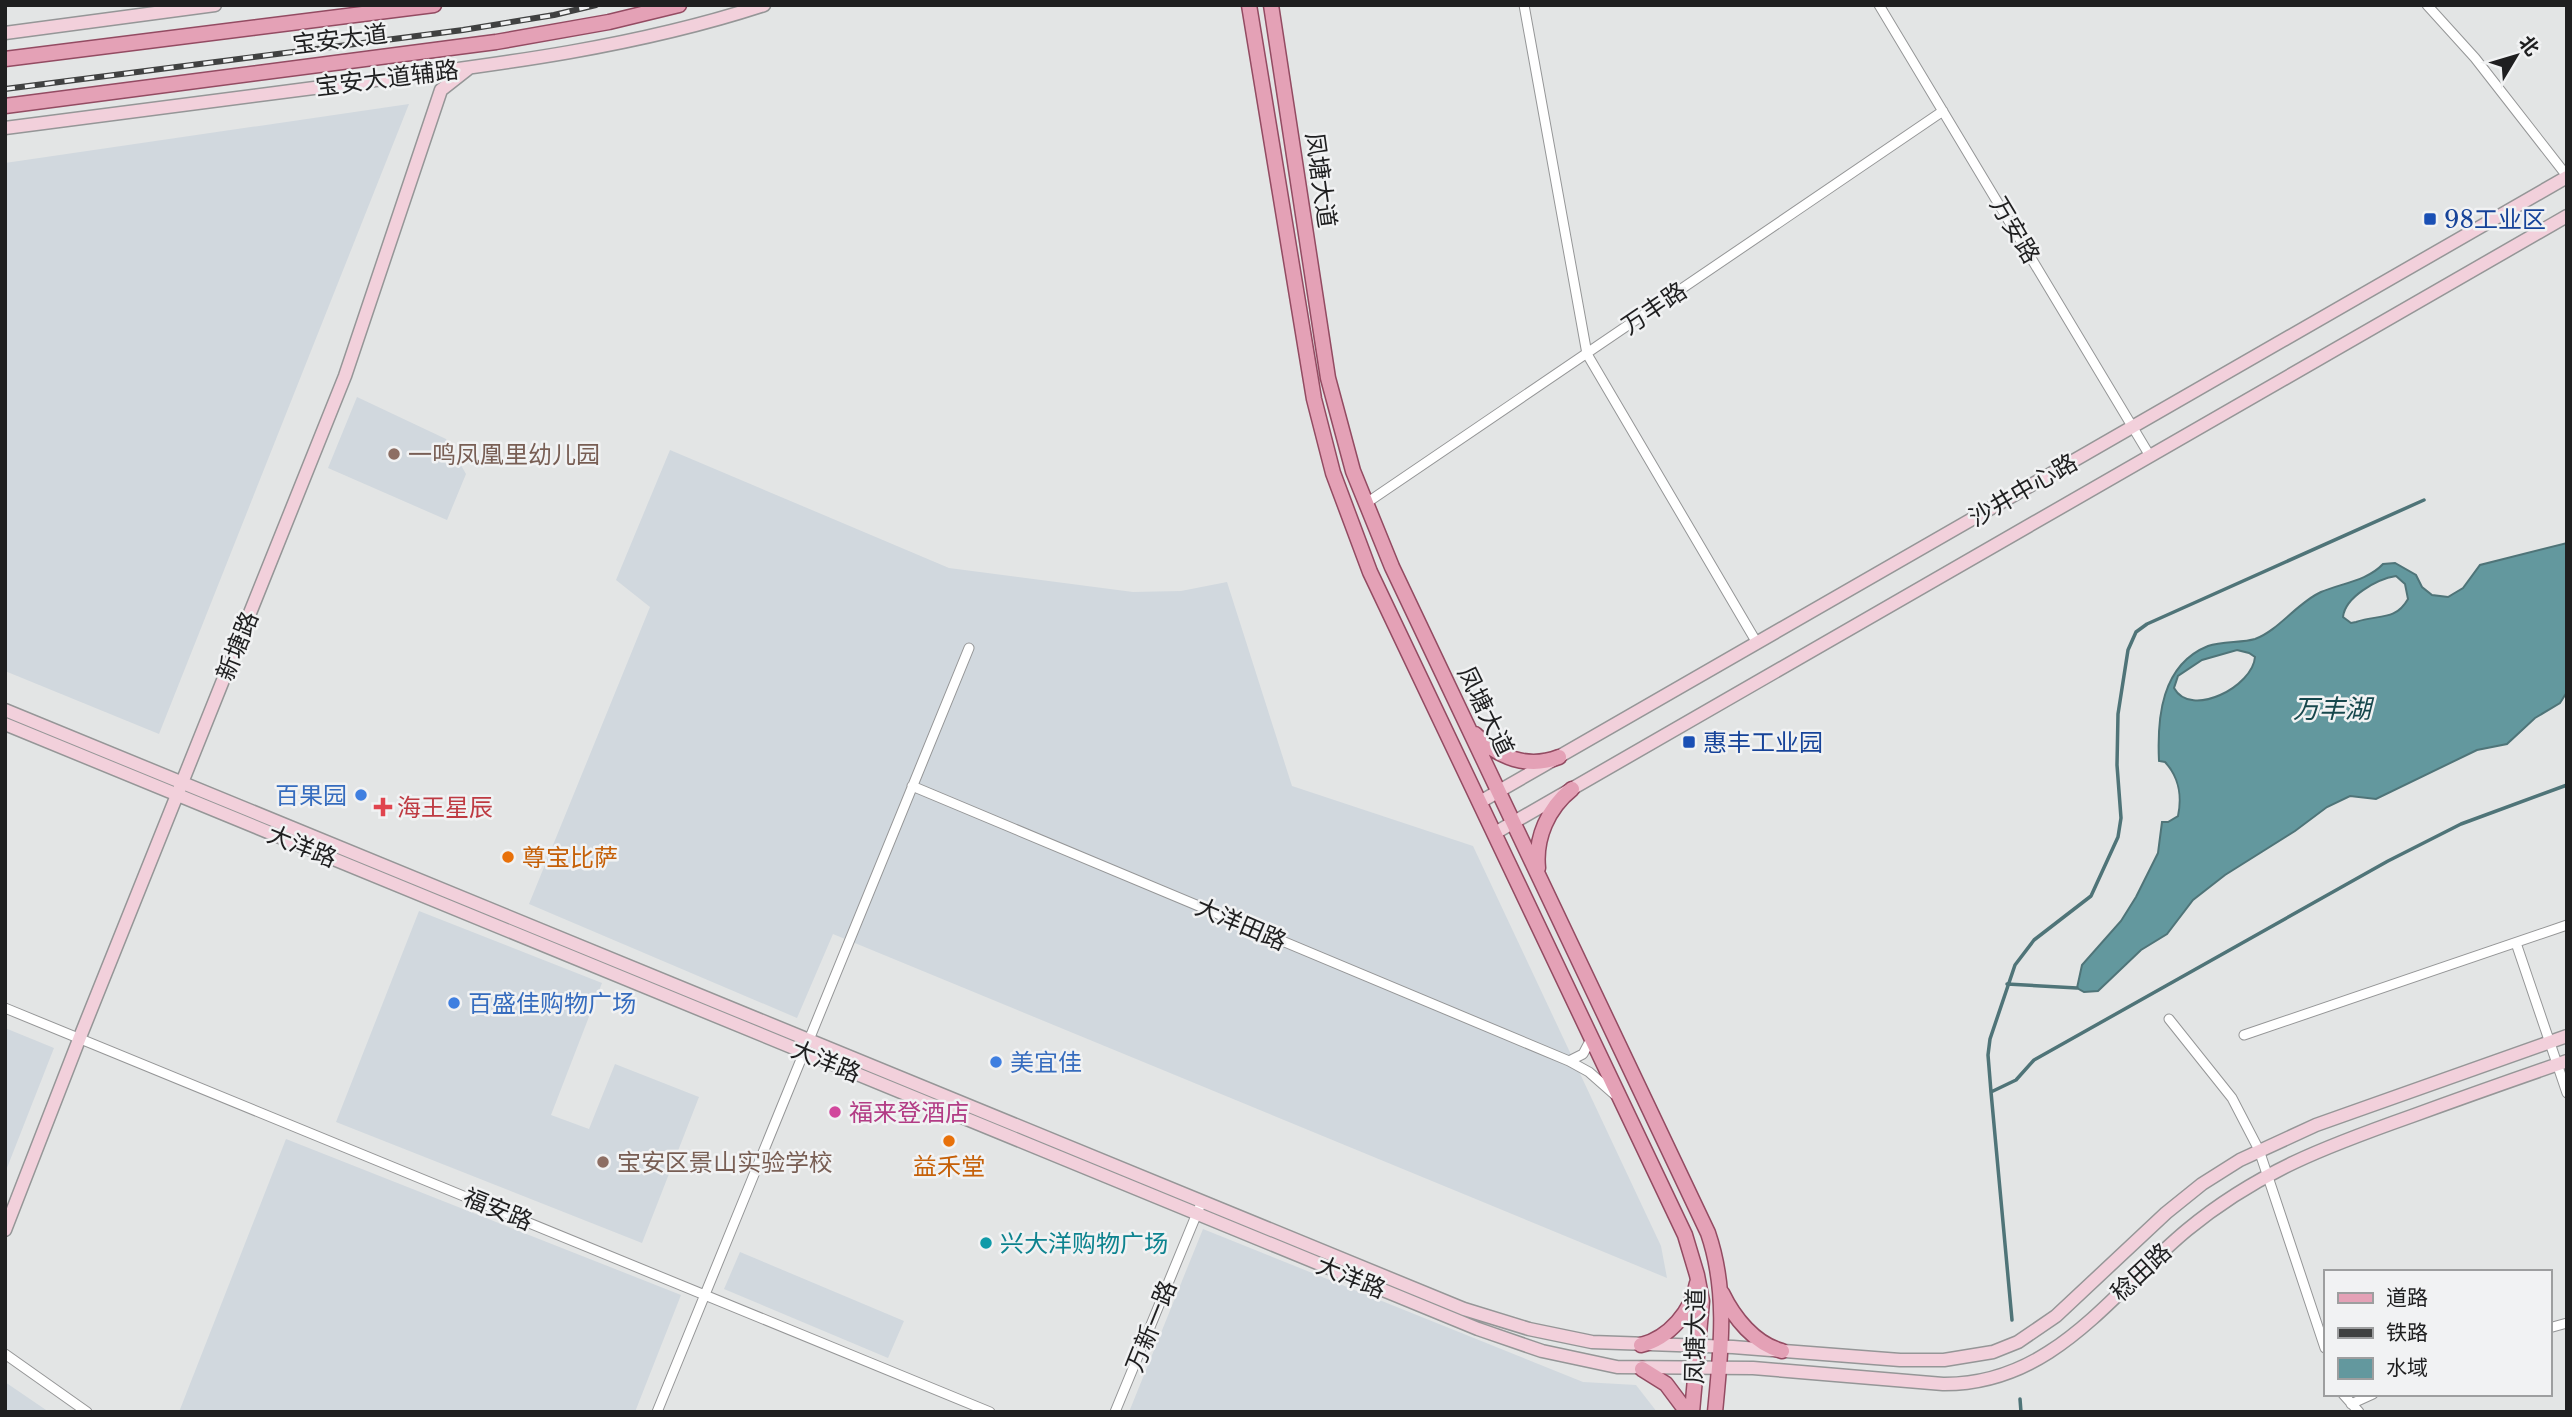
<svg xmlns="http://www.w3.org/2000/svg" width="2572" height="1417" viewBox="0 0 2572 1417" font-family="'Libre Baskerville','Noto Sans SC',serif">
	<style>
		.built { fill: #d1d8de }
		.water { fill: #63989e; stroke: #4f7478; stroke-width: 2; fill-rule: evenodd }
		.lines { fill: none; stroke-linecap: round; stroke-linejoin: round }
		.stream { stroke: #4f7478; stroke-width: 3.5 }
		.street-casing { stroke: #959697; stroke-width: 11 }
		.secondary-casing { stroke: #959697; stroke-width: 15 }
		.primary-casing { stroke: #934b62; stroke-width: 17 }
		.street { stroke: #fff; stroke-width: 9 }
		.secondary { stroke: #f2d0db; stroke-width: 12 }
		.primary { stroke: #e4a1b6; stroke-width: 14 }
		.rail-casing { stroke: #404141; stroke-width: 6 }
		.rail { stroke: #f1f2f3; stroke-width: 3.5; stroke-dasharray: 10; stroke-linecap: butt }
		.transit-dot { fill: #1a4fb4; stroke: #f1f2f3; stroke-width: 2.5 }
		.education-dot { fill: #8d6e63; stroke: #f1f2f3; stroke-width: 2.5 }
		.shop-dot { fill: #3f7fe0; stroke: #f1f2f3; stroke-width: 2.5 }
		.health-dot { fill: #e0444e; stroke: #f1f2f3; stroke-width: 2.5 }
		.food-dot { fill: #e8710a; stroke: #f1f2f3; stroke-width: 2.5 }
		.hotel-dot { fill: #d1479c; stroke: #f1f2f3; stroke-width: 2.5 }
		.culture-dot { fill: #0f9aa8; stroke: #f1f2f3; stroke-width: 2.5 }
		.labels { text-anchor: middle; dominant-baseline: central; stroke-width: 5; stroke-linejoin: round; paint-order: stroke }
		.street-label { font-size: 24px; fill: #1f1f20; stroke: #f1f2f3 }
		.transit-label { font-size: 24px; fill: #164399; stroke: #f1f2f3; text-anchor: start }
		.education-label { font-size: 24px; fill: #785e54; stroke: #f1f2f3; text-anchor: start }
		.shop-label { font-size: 24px; fill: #366cbe; stroke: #f1f2f3; text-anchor: start }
		.health-label { font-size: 24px; fill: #be3a42; stroke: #f1f2f3; text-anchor: start }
		.food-label { font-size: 24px; fill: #c56008; stroke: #f1f2f3; text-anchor: start }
		.hotel-label { font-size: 24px; fill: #b23c85; stroke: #f1f2f3; text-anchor: start }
		.culture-label { font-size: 24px; fill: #0d838f; stroke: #f1f2f3; text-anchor: start }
		.water-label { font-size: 26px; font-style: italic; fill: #16474c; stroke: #f1f2f3 }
	</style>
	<rect width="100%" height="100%" fill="#e3e5e5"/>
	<path class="built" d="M409,104l-250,630 -154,-63v-508z
		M357,397l89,42 20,35 -19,46 -119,-52z
		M670,450l279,118 184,24 48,-1 46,-9 65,204 181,60 188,400 6,32 -834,-344 -36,84 -268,-114 121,-297 -34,-27z
		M419,911l183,72 -51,132 38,14 26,-65 84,33 -57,146 -306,-121z
		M5,1028l49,20 -49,125z
		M286,1139l395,156 -46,117h-456z
		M1203,1229l380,153 53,3 21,27h-528z
		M740,1252l164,69 -16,37 -164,-69z
		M5,1382l44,30h-44z"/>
	<path class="water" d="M2567,543v149l-7,11 -25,15 -28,26 -30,6 -101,49 -26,-3 -23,11 -32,24 -70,44 -32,25 -26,34 -26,16 -43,41 -14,1 -7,-4 5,-23 39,-44 15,-24 22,-44 4,-31h6l10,-6c4,-19 1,-39 -13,-54l-6,-1c-2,-43 2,-96 49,-115 14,-5 34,-3 47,-7 23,-8 43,-37 66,-47 21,-9 46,-11 62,-28l12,-1 21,12 6,12 10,8 16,2 15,-9 17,-23zM2396,576l9,8 3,15c-13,23 -31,15 -52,23l-5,1 -8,-6c2,-20 34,-38 53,-41zM2237,650l12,3 6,4c-2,29 -64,62 -81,31l4,-12 24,-16z"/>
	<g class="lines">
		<path class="stream" d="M2007,984l70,4
			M1991,1092l25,-12 18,-20 354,-199 73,-37 106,-39
			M2012,1320l-21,-228 -3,-37 2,-16 25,-74 19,-25 57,-44 27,-59 3,-19 -4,-53 1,-51 10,-64 8,-18 11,-8 277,-124
			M2020,1399l1,13"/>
		<g class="street-casing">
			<path id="street" d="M1524,5l63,349 170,289
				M1879,5l271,451
				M2427,5l48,53 92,118
				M1365,504l578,-393
				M912,786l657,275 20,11 25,22
				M2516,943l51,150
				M5,1008l985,404
				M2169,1019l63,79 27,52 66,198
				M2244,1035l323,-110
				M1569,1061l14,-7 8,-15
				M2549,1328l18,-5
				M5,1354l82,58
				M2343,1394l16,18
				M2351,1404l22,-10
				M657,1412l312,-764
				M1115,1412l87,-211"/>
		</g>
		<g class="secondary-casing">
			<path id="secondary" d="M5,33l210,-28
				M5,128c121,-16 242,-32 363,-47 133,-17 268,-34 396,-76
				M5,710l1459,599 65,20 63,13 141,5 167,13h44l49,-8 25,-10 38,-26 110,-103 36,-29 38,-24 76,-35 251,-89
				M5,724l1473,605 64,22 75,16 136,1 190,16c110,1 167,-90 244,-154 70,-58 140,-84 225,-114 52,-19 103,-37 155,-55
				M1480,802l1087,-625
				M1495,833l1072,-617
				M5,1230l75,-193 265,-661 96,-286 28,-22"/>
		</g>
		<g class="primary-casing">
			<path id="primary" d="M1249,5l65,394 19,74 37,99 315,663 12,40 5,26 -10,111
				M1271,5l57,373 25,93 39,96 316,666c20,58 13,118 7,179
				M5,59l429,-54
				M5,106l491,-64 113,-20 70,-17
				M1475,734c23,24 53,35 84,23
				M1538,868c-3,-30 10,-60 34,-79
				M1722,1293c12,25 33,51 60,58
				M1641,1345c28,-7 51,-34 56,-62
				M1642,1369l24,15 21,28"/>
		</g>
		<use href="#street" class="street"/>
		<use href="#secondary" class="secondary"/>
		<use href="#primary" class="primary"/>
		<g class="rail-casing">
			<path id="rail" d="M5,89l458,-59 91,-15 42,-10"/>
		</g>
		<use href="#rail" class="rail"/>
	</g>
	<g class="transit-dot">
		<rect x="2423" y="212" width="14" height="14" rx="3.5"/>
		<rect x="1682" y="735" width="14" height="14" rx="3.5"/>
	</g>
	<g class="education-dot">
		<circle cx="394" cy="454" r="7"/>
		<circle cx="603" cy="1162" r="7"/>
	</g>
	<g class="shop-dot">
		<circle cx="361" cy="795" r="7"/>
		<circle cx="454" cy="1003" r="7"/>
		<circle cx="996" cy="1062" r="7"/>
	</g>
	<path class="health-dot" d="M379.5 796.5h7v7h7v7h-7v7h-7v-7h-7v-7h7z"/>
	<g class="food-dot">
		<circle cx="508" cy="857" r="7"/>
		<circle cx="949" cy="1141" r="7"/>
	</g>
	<circle class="hotel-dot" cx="835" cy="1112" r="7"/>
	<circle class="culture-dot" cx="986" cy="1243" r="7"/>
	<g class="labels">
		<g class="street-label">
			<text transform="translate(340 39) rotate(-7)">宝安大道</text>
			<text transform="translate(387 78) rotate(-7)">宝安大道辅路</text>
			<text transform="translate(1321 180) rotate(82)">凤塘大道</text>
			<text transform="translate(2015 230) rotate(59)">万安路</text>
			<text transform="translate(1654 308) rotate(-34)">万丰路</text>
			<text transform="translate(2023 490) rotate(-30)">沙井中心路</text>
			<text transform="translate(237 646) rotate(-68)">新塘路</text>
			<text transform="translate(1486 711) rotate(64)">凤塘大道</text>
			<text transform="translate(302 846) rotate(22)">大洋路</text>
			<text transform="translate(1241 924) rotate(23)">大洋田路</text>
			<text transform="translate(826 1061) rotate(22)">大洋路</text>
			<text transform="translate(498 1209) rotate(22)">福安路</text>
			<text transform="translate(2141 1272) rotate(-43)">稔田路</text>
			<text transform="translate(1351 1277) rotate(22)">大洋路</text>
			<text transform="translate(1151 1326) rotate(-68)">万新一路</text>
			<text transform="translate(1695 1336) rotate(-89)">凤塘大道</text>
		</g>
		<g class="transit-label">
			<text x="2444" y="219">98工业区</text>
			<text x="1703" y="742">惠丰工业园</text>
		</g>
		<g class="education-label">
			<text x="408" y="454">一鸣凤凰里幼儿园</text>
			<text x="617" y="1162">宝安区景山实验学校</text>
		</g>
		<g class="shop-label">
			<text x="347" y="795" text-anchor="end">百果园</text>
			<text x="468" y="1003">百盛佳购物广场</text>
			<text x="1010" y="1062">美宜佳</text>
		</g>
		<g class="health-label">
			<text x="397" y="807">海王星辰</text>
		</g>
		<g class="food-label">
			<text x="522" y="857">尊宝比萨</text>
			<text x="949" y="1166" text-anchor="middle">益禾堂</text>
		</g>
		<g class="hotel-label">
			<text x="849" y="1112">福来登酒店</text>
		</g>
		<g class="culture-label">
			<text x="1000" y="1243">兴大洋购物广场</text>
		</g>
		<g class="water-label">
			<text x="2332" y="709">万丰湖</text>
		</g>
	</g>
	<rect width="2572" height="1417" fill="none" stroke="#1f1f20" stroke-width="14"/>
	<rect x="2324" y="1270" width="228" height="126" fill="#f1f2f3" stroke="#9d9e9f" stroke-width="2"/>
	<rect x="2338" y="1293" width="35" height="10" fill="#e4a1b6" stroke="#9d9e9f" stroke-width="2"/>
	<text x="2386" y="1305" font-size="21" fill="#1f1f20">道路</text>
	<rect x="2338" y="1328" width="35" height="10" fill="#404141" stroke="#9d9e9f" stroke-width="2"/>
	<text x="2386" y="1340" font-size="21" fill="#1f1f20">铁路</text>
	<rect x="2338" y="1358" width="35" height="21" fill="#63989e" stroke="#9d9e9f" stroke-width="2"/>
	<text x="2386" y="1375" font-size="21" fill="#1f1f20">水域</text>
	<g transform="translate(2516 56) rotate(52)" stroke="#f1f2f3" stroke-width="5" paint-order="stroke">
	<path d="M0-5L12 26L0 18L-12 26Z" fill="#1f1f20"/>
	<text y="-10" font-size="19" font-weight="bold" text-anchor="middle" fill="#1f1f20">北</text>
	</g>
</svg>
